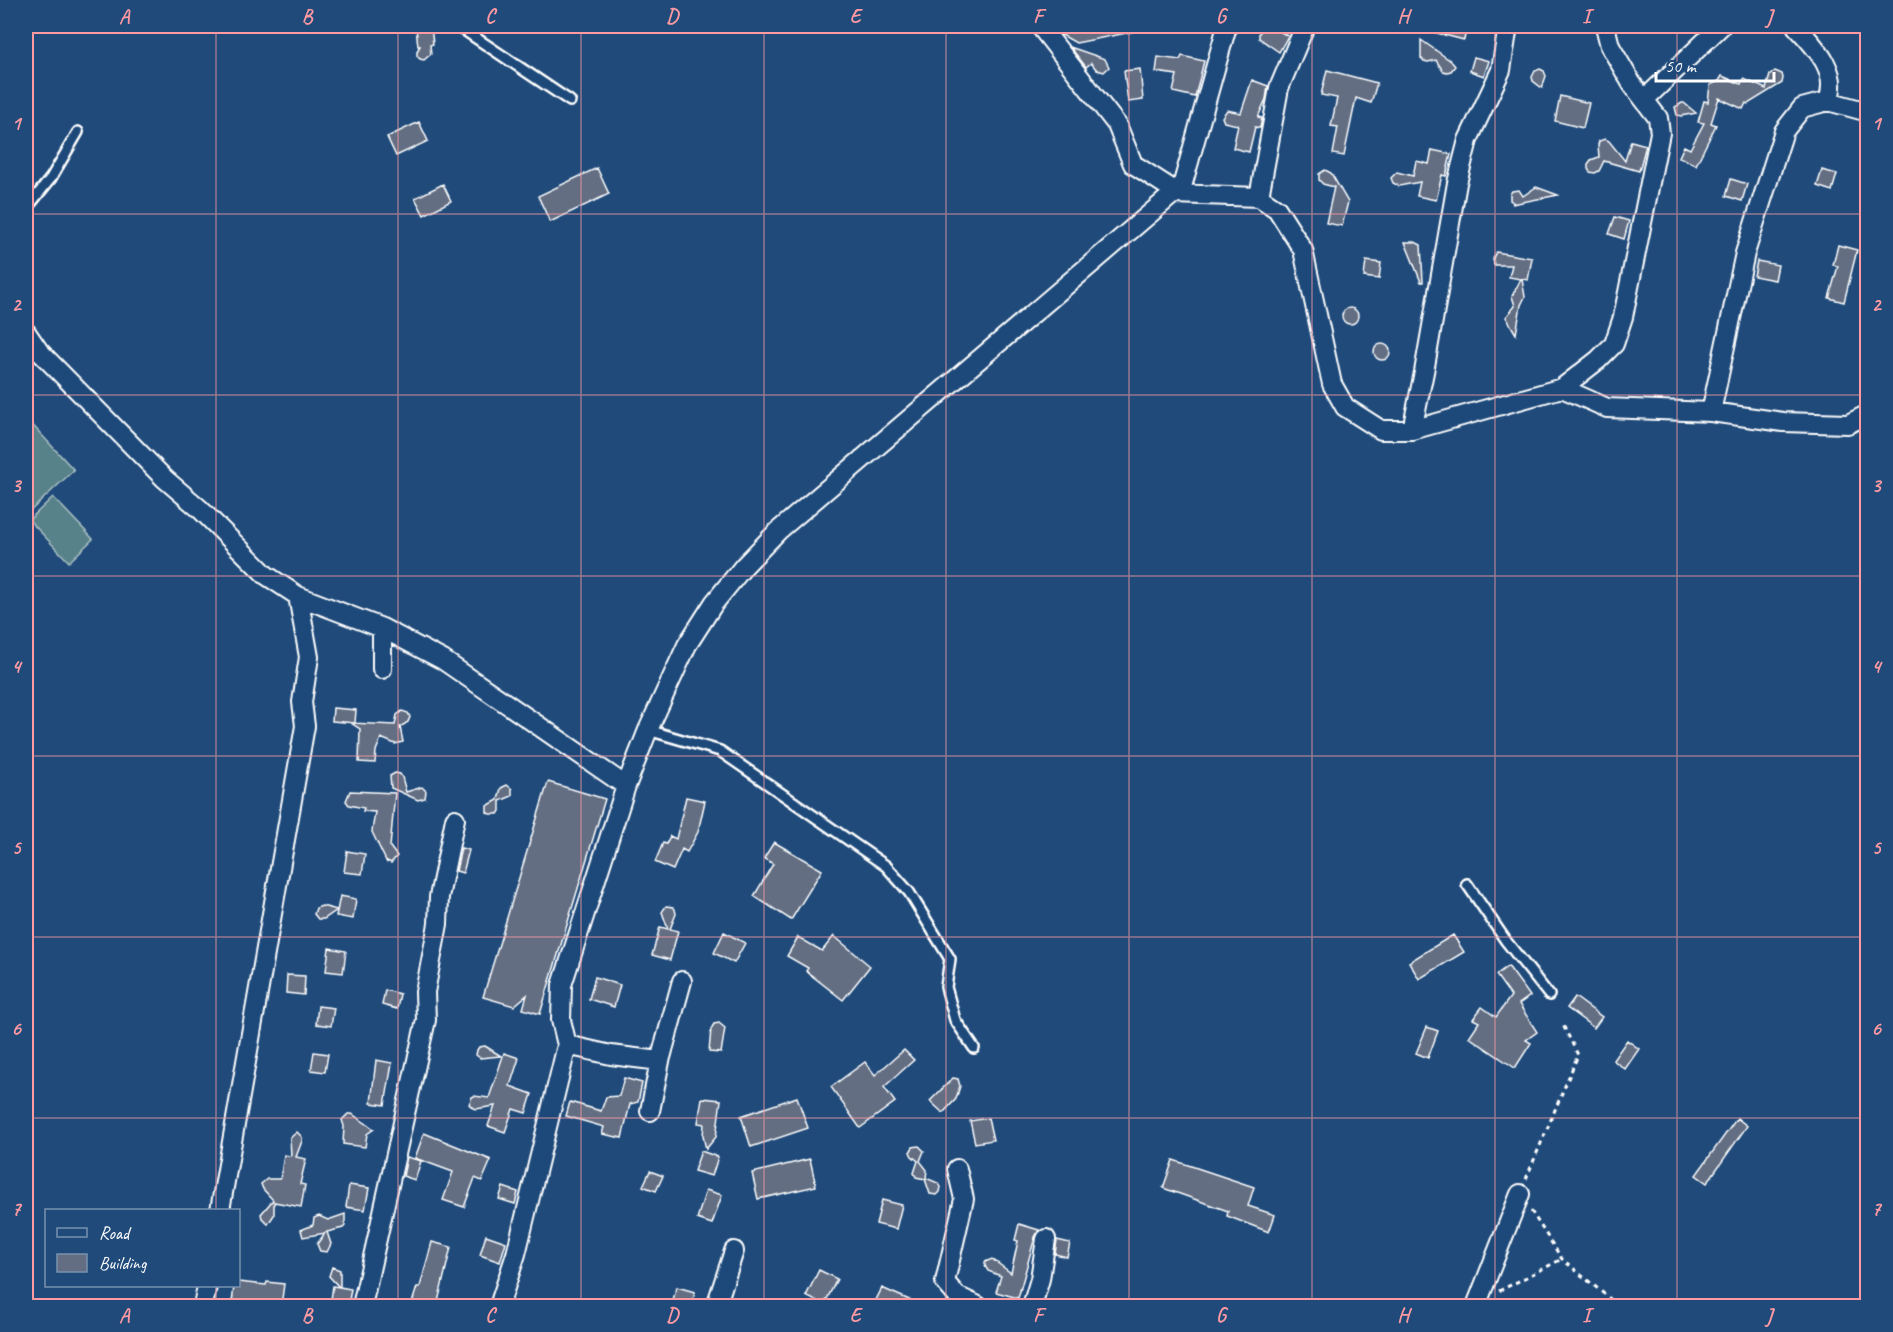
<svg xmlns="http://www.w3.org/2000/svg" width="1893" height="1332" viewBox="0 0 1893 1332" font-family="Caveat,sans-serif">
	<style>
		.green { fill: #588289; stroke: #acc0c4; stroke-width: 1.5 }
		.building { fill: #636e83; stroke: #fff; stroke-width: 1.5 }
		.lines { fill: none; stroke-linecap: round; stroke-linejoin: round }
		.service-casing { stroke: #fff; stroke-width: 14 }
		.minor-casing { stroke: #fff; stroke-width: 22 }
		.path { stroke: #fff; stroke-width: 3; stroke-dasharray: 4.5 4.5; stroke-linecap: butt }
		.service { stroke: #1f4a7a; stroke-width: 9 }
		.minor { stroke: #1f4a7a; stroke-width: 18 }
		.grid { fill: none; stroke: #ff9aa2; stroke-width: 1.5; stroke-opacity: 0.55 }
		.neatline { fill: none; stroke: #ff9aa2; stroke-width: 2 }
		.grid-label { font-size: 20px; text-anchor: middle; font-weight: bold; fill: #ff9aa2 }
	</style>
	<rect width="100%" height="100%" fill="#1f4a7a"/>
	<filter id="ink" filterUnits="userSpaceOnUse"><feTurbulence type="fractalNoise" baseFrequency=".0167" numOctaves="2"/><feDisplacementMap in="SourceGraphic" scale="12" xChannelSelector="R" yChannelSelector="G"/><feConvolveMatrix kernelMatrix="1 2 1 2 8 2 1 2 1" color-interpolation-filters="sRGB"/></filter>
	<g filter="url(#ink)">
		<path class="green" d="M26,418l48,52 -48,45z
			M53,497l40,42 -24,23 -40,-42z"/>
		<path class="building" d="M431,26l2,18 -3,1 1,9 -7,6 -4,-1 -3,-3v-5l3,-5h-2l-2,-18z
			M1054,26h77l1,6 -56,11 -16,-9z
			M1425,26h42l-3,14 -39,-10z
			M1262,29l17,2 9,5 -9,16 -20,-14v-5z
			M1421,40l30,21 4,5 -4,5 -4,1 -4,-1 -7,-11 -8,2 -4,-1 -3,-3z
			M1070,47l35,12 4,8 -5,5 -7,-2 -6,-7 -5,4z
			M1182,56l22,5 -9,36 -22,-5 4,-17 -21,-3 2,-15 22,3z
			M1474,57l15,4 -5,15 -14,-5z
			M1140,69l3,31 -15,2 -4,-31z
			M1540,69l4,2 2,5 -4,12 -9,-7 -1,-4 3,-6z
			M1327,70l50,13 -6,20 -15,-5 -12,58 -11,-2 5,-27 -7,-1 6,-28 -16,-3z
			M1775,71l7,3 1,4 -1,5 -34,21 -2,-1 -3,6 -24,-11 -8,25 5,2 -20,40 -17,-8 5,-11 6,3 14,-26 -6,-1 6,-21 4,1 2,-17 9,-4 3,-5 19,8 3,-5 22,10 4,-14z
			M1252,80l16,6 -2,13 -8,18 4,1 -2,10 -5,-1 -6,25 -16,-4 5,-23 -14,-3 -2,-5 5,-7 14,3z
			M1560,96l29,7 -6,25 -28,-7z
			M1682,103h2l12,10 -15,3 -4,-1 -2,-8z
			M419,122l9,19 -32,15 -9,-19z
			M1605,139l4,2 16,20 6,-20 15,4 -7,26 -35,-10 -5,10 -4,2 -5,-1 -2,-3v-5l3,-4 8,-3 -1,-12 1,-4z
			M1432,150l19,4 -5,22 -4,-1 -6,25 -19,-4 3,-14 -21,4 -6,-3 -2,-5 6,-6 16,4 3,-15 13,3z
			M597,168l12,26 -59,28 -12,-26z
			M1325,170l6,3 17,29 -6,24 -16,-3 8,-36 -11,-3 -4,-4v-6z
			M1822,170l15,4 -5,17 -15,-5z
			M1731,179l16,5 -5,17 -16,-5z
			M443,184l8,17 -27,14 -9,-17z
			M1536,187l22,8 -46,9 2,-1 -4,-3v-6l2,-3 7,-1 4,6z
			M1615,217l14,4 -5,18 -15,-5z
			M1405,242h10l6,3 2,37h-2z
			M1838,245l19,5 -13,52 -15,-4 9,-32 -5,-1z
			M1496,252l36,6 -4,22 -6,-1 3,18 -4,8 -5,29 -10,-17 9,-11 -3,-10 9,-17 -12,-2 3,-12h-18l-1,-7z
			M1366,261l15,2 -2,16 -15,-2z
			M1757,261l21,4 -3,15 -21,-4z
			M1342 316a8 8 0 1 1 16 0a8 8 0 1 1-16 0Z
			M1374 352a8 8 0 1 1 16 0a8 8 0 1 1-16 0Z
			M333,708l23,2 -1,13 -23,-2z
			M402,711l6,2 2,4 -2,5 -8,5 3,15 -8,2 -14,-6 -5,13 -1,12 -16,-1 1,-33 -9,-6 44,2 2,-10z
			M395,773l5,1 2,3 4,15 16,-5 4,4 -1,7 -7,2 -27,-12 -1,-12z
			M548,782l57,17 -65,215 -17,-5 4,-14 -13,11 -31,-9z
			M507,785l5,4v7l-12,5v10l-2,3h-8l-3,-2v-6l11,-6 3,-12z
			M350,791l45,2 -5,54 7,9 -6,7 -4,-2v2l-15,-31 3,-20 -12,-1 1,-3 -15,-3 -3,-4z
			M686,797l19,4 -7,31 -11,20 -5,-3 -9,21 -18,-8 8,-19 3,1 4,-8 6,3z
			M774,842l48,28 -31,50 -37,-24 19,-32 -9,-6z
			M461,848l8,2 -6,23 -7,-2z
			M347,851l18,3 -3,20 -18,-2z
			M340,896l16,3 -3,20 -17,-3z
			M322,906l15,4 -13,9h-6l-4,-5 2,-6z
			M666,906l7,1 2,2 1,5 -6,15 8,2 -8,29 -18,-5 8,-28 8,2 -6,-17z
			M724,932l21,11 -11,20 -20,-10z
			M1453,935l11,17 -45,27 -10,-17z
			M834,936l36,30 -27,34 -37,-29 2,-3 -21,-12 11,-19 24,14z
			M329,948l17,3 -3,22 -17,-2z
			M1508,966l22,30 -11,8 18,28 -11,8 5,3 -16,25 -46,-31 10,-15 -6,-3 9,-12 14,10 15,-21 -15,-21z
			M287,975l18,1 -1,19 -18,-2z
			M595,977l25,8 -6,22 -25,-8z
			M385,990l15,4 -3,15 -15,-4z
			M1575,997l27,20 -8,11 -27,-20z
			M318,1006l16,2 -3,18 -15,-2z
			M719,1023l6,5 -4,25 -12,-1 2,-23 3,-5z
			M1427,1027l11,4 -10,27 -12,-5z
			M1627,1040l12,9 -14,20 -12,-9z
			M485,1046l16,10 -21,2 -4,-3 1,-5 2,-3z
			M904,1050l10,10 -30,27 11,15 -35,26 -29,-41 34,-25 10,13z
			M314,1052l14,2 -3,18 -14,-2z
			M504,1053l15,5 -9,28 22,8 -6,19 -13,-4 -8,23 -17,-6 7,-20 -19,3 -3,-1 -4,-4 3,-7 2,-1 15,2z
			M376,1060l16,3 -7,42 -14,-2z
			M624,1078l18,5 -4,19 -8,2 -8,34 -20,-4 2,-7 -38,-11 4,-14 31,9 5,-14 13,-1z
			M953,1078l5,1 2,7 -4,13 -13,14 -13,-12z
			M797,1097l11,31 -57,19 -10,-31z
			M702,1098l19,2 -5,37 -10,12 -3,-13 1,-12 -6,-1z
			M348,1114h4l22,15 -7,5 -2,13 -22,-3 1,-18 -2,-6z
			M988,1118l5,22 -18,3 -5,-22z
			M1737,1118l10,8 -40,57 -11,-8z
			M297,1132l5,5v4l-6,16 10,2 -6,25 5,1 -4,22 -27,-5v13l-6,9 -6,-6 -1,-4 12,-14 -10,-11 -2,-5 6,-5h13l4,-24 7,1 -1,-18z
			M424,1133l67,27 -9,21 -7,-3 -11,29 -21,-7 10,-28 -38,-14z
			M919,1146l5,5 -4,10 7,9 -1,8 12,5 3,4 -1,5 -3,3 -7,-1 -5,-15 -9,-2 -2,-4 4,-12 -6,-5 -2,-4 3,-5z
			M701,1151l17,6 -6,19 -18,-5z
			M407,1157l14,4 -6,19 -12,-4z
			M810,1159l6,27 -58,13 -6,-26z
			M1173,1160l81,27 -6,19 27,9 -6,17 -42,-16 1,-5 -65,-23z
			M650,1171l13,5 -7,15 -13,-5z
			M349,1185l20,3 -4,22 -19,-3z
			M503,1187l15,5 -3,12 -16,-5z
			M706,1190l16,5 -10,29 -15,-5z
			M882,1200l20,5 -6,24 -20,-5z
			M345,1214v12l-2,2 -16,4 4,12 -4,8 -7,-1 -3,-7 8,-11 -22,4 -2,-7 12,-5 1,-7 5,-2 9,4z
			M1019,1224l20,6 -4,7 -17,61 -22,-6 5,-16 -13,-5 -3,-5v-4l7,-3 19,14 7,-32 -3,-1z
			M486,1235l20,7 -6,20 -20,-7z
			M1057,1240l13,3 -3,14 -12,-3z
			M432,1242l19,5 -14,59h-26l6,-19h3z
			M332,1267l8,3v17l11,2 -3,17h-18l3,-20 6,1 -10,-11z
			M819,1270l18,9 -13,26 -18,-9z
			M238,1282l28,3 1,-3 17,2 -3,22 -33,-4v3l-16,-2 2,-17h4z
			M677,1287l18,5 -4,14h-20z
			M882,1288l41,18h-50z"/>
		<g class="lines">
			<g class="service-casing">
				<path id="service" d="M458,26l112,75
					M26,209l25,-31 27,-46
					M648,730l72,21 166,115 23,26 41,67 -4,28 9,33 19,28
					M1467,884l39,57 43,54"/>
			</g>
			<g class="minor-casing">
				<path id="minor" d="M1040,26l77,99 16,39 37,24 3,6 86,3 18,12 26,41 29,134 13,23 36,23h31l150,-42 36,-28 16,-16 9,-27 37,-184 -2,-15 -26,-34 -22,-38 -5,-20
					M1796,26c19,21 44,45 32,75
					M1644,100l77,-74
					M1259,197l20,-109 26,-62
					M26,332l13,19 126,128 35,30 66,66 32,21 84,32 61,32 183,126
					M1562,388l45,20 104,4 72,10 65,2 20,-10
					M1711,412l34,-159 39,-122 18,-23 26,-7 40,11
					M1412,430l12,-58 33,-189 11,-43 33,-70 7,-44
					M382,669v-41
					M567,1045l44,10 49,6
					M650,1111l10,-50 22,-80
					M957,1169l7,30 -19,83 12,14 21,10
					M220,1210l85,-484 -3,-24 7,-45 -11,-61
					M203,1306l4,-20
					M362,1306l64,-286 -1,-28 13,-68 1,-27 16,-78
					M499,1306l17,-52 51,-209 -6,-25 1,-35 64,-199 22,-56 39,-85 27,-42 30,-37 34,-35 395,-337 10,-11 44,-157
					M716,1306l18,-55
					M1032,1306l8,-27 6,-40
					M1476,1306l44,-112"/>
			</g>
			<path class="path" d="M1526,1179l52,-124 -15,-30
				M1531,1211l31,48 53,44 2,3
				M1499,1291l63,-32"/>
			<use href="#service" class="service"/>
			<use href="#minor" class="minor"/>
		</g>
	</g>
	<path class="grid" d="M216,26v1184M398,26v1280M581,26v1280M764,26v1280M946,26v1280M1129,26v1280M1312,26v1280M1495,26v1280M1677,26v1280M26,214h1842M26,395h1842M26,576h1842M26,756h1842M26,937h1842M26,1118h1842M216,1286v20"/>
	<rect width="1893" height="1332" fill="none" stroke="#1f4a7a" stroke-width="66"/>
	<rect x="45" y="1209" width="195" height="78" fill="#1f4a7a" stroke="#7992af" stroke-width="1.5"/>
	<rect x="57" y="1228" width="30" height="9" fill="#1f4a7a" stroke="#7992af" stroke-width="1.5"/>
	<text x="99" y="1239" font-size="18" fill="#ffffff">Road</text>
	<rect x="57" y="1254" width="30" height="18" fill="#636e83" stroke="#7992af" stroke-width="1.5"/>
	<text x="99" y="1269" font-size="18" fill="#ffffff">Building</text>
	<path d="M1656 72v9h118v-9" fill="none" stroke="#ffffff" stroke-width="3"/>
	<text x="1665" y="72" font-size="18" fill="#ffffff" stroke="#1f4a7a" stroke-width="4.5" paint-order="stroke">50 m</text>
	<rect x="33" y="33" width="1827" height="1266" class="neatline"/>
	<g class="grid-label">
		<text x="124" y="23">A</text>
		<text x="307" y="23">B</text>
		<text x="490" y="23">C</text>
		<text x="672" y="23">D</text>
		<text x="855" y="23">E</text>
		<text x="1038" y="23">F</text>
		<text x="1221" y="23">G</text>
		<text x="1403" y="23">H</text>
		<text x="1586" y="23">I</text>
		<text x="1769" y="23">J</text>
		<text x="16" y="130">1</text>
		<text x="1876" y="130">1</text>
		<text x="16" y="311">2</text>
		<text x="1876" y="311">2</text>
		<text x="16" y="492">3</text>
		<text x="1876" y="492">3</text>
		<text x="16" y="673">4</text>
		<text x="1876" y="673">4</text>
		<text x="16" y="854">5</text>
		<text x="1876" y="854">5</text>
		<text x="16" y="1035">6</text>
		<text x="1876" y="1035">6</text>
		<text x="16" y="1215">7</text>
		<text x="1876" y="1215">7</text>
		<text x="124" y="1322">A</text>
		<text x="307" y="1322">B</text>
		<text x="490" y="1322">C</text>
		<text x="672" y="1322">D</text>
		<text x="855" y="1322">E</text>
		<text x="1038" y="1322">F</text>
		<text x="1221" y="1322">G</text>
		<text x="1403" y="1322">H</text>
		<text x="1586" y="1322">I</text>
		<text x="1769" y="1322">J</text>
	</g>
</svg>
